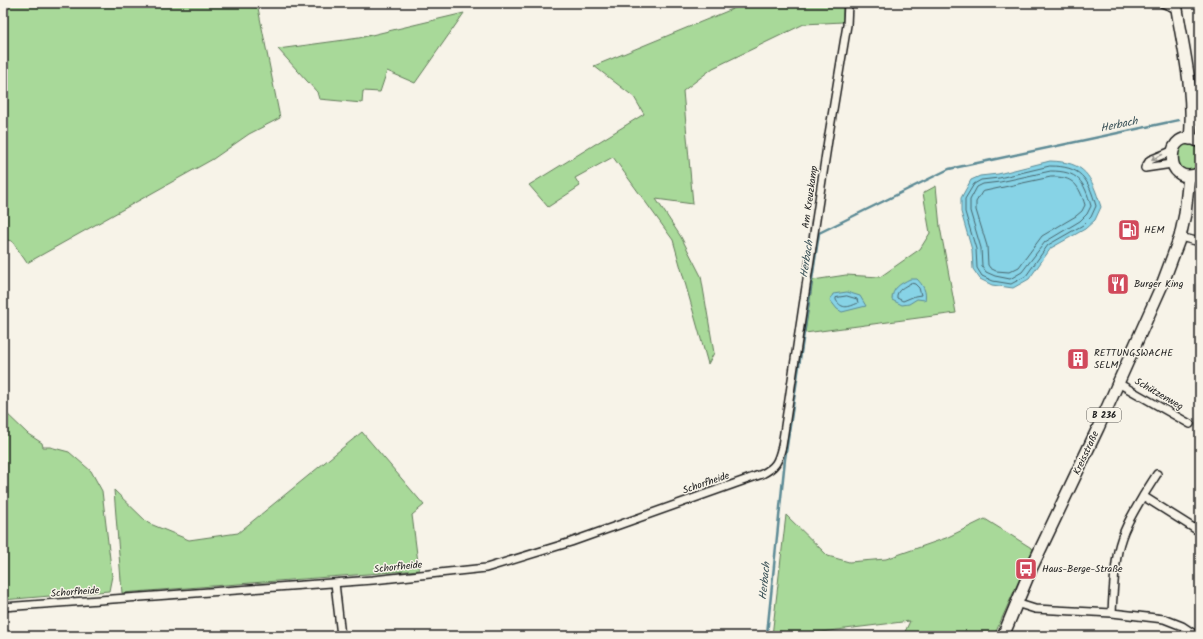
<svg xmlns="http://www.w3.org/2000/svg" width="1203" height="639" viewBox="0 0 1203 639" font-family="Kalam,sans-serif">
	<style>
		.green { fill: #a8d999; stroke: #627a5a }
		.water { fill: #87d3e6; stroke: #5c8a95 }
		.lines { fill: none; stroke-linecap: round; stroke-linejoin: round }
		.shore { stroke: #47656d; stroke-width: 1 }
		.stream { stroke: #5c8a95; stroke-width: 2.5 }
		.street-casing { stroke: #1c1c1c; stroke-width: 10 }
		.primary-casing { stroke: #1c1c1c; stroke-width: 14 }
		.street { stroke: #f7f3e8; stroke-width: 7 }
		.primary { stroke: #f7f3e8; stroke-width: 11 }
		.oneway { stroke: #94928c }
		.labels { text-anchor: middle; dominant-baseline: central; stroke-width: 3; stroke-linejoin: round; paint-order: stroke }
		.shield { fill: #f7f3e8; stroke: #5e5c59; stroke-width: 1 }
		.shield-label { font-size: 9px; font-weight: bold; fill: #1c1c1c }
		.street-label { font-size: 10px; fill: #1c1c1c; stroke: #f7f3e8 }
		.poi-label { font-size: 10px; fill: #1c1c1c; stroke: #f7f3e8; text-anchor: start }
		.water-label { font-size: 11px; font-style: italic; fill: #3c5359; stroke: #f7f3e8 }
	</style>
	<rect width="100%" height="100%" fill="#f7f3e8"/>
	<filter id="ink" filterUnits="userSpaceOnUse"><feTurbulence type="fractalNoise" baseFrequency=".025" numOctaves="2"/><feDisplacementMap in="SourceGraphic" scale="8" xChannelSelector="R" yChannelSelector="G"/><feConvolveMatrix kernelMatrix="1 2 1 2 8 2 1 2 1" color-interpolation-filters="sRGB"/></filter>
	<g filter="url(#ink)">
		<path class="green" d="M3,3h230l25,5 22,110 -31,16 -36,25 -186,104 -15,-22 -9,-2z
			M747,3h96v19l-39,2 -91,44 -30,23 10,113 -37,-5 25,38 20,39 13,77 -6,11 -35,-124 -60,-83 -38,21 5,8 -32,21 -19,-22 115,-71 -10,-17 -40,-31z
			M464,13l-49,70 -28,-12 -7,21 -17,-1 -1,12 -43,-4 -2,-7 -39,-43 81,-11z
			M1190,143l10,3v22l-10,3 -9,-3 -3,-4 -2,-9 5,-9z
			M936,186l4,41 16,86 -151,20 8,-53 33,-5 34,2 40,-28 10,-16 -7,-40z
			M3,410l25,24 14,9 1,4h7l19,5 22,19 11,20 10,85 -3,15 -106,9z
			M362,432l62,73 -12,10 7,55 -297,23 -8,-103 34,33 41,17 49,-7z
			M786,515l42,41 21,6 37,-3 60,-21 39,-19 48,30 -39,87h-91l7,-15 -122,15h-16z"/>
		<path class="water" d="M1050,161c35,1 41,14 51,46l-6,13 -10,9 -34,19 -22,31 -16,9 -21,-3 -12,-6 -7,-10 -1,-19 -11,-38v-14l10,-18 9,-4 18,-2z
			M910,279h7c6,6 10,13 8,21l-8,-1 -8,5 -7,1 -10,-5c0,-12 8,-16 18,-21z
			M847,292l13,4 6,10 -24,6 -5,-3 -7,-9 3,-6z"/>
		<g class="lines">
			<path class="shore" d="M1050,166c31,0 38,12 46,40l-5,11 -8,8 -35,20 -22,31 -15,8 -18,-3 -11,-5 -5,-8 -1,-19 -11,-37v-13l9,-15 7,-4 18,-2z
				M1051,171c27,0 33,10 40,35l-4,8 -7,7 -35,21 -23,30 -12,7 -15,-3 -9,-4 -4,-6 -1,-18 -11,-37v-11l7,-13 6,-3 17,-2z
				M1051,177c22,-1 28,8 34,28l-3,6 -6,5 -34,20 -23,31 -10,5 -13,-1 -6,-3 -2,-3 -1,-19 -11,-36v-8l6,-10z
				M911,283l4,1 4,4 2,7 -6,1 -12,5 -6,-3c-1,-8 7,-11 14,-15z
				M847,296l10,3 1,4c-9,4 -16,7 -22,-3v-2z"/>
			<path class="stream" d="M760,636l7,-2 18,-175 34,-226 130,-64 230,-49"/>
			<g class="street-casing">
				<path id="street" d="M1162,3l15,6
					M1145,168l5,-8 22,-9
					M1145,168l27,-4
					M1180,237l20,5
					M1118,383l72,41
					M1143,496l14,-22
					M335,583l6,53
					M1016,603l19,6 77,4 52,6 18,7 15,10
					M3,607l370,-27 113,-12 85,-26 191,-68c14,-7 16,-12 20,-28l46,-306 19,-115 1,-22
					M1112,613c1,-21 2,-42 6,-62 4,-20 15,-38 25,-55l57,36"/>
			</g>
			<g class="primary-casing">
				<path id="primary" d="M1176,3c7,46 19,89 14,136
					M1200,142c-36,-20 -38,49 0,31
					M1003,636l28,-67 67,-141 64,-143 18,-48 5,-23 4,-38"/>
			</g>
			<use href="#street" class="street"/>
			<use href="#primary" class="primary"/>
		</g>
		<defs><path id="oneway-shaft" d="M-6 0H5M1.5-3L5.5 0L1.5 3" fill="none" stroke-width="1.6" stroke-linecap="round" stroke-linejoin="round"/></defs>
		<use class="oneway" href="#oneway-shaft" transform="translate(1157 157) rotate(155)"/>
	</g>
	<defs>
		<g id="fuel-square" transform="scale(1.15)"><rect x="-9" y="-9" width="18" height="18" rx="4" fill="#d1495b" stroke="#f7f3e8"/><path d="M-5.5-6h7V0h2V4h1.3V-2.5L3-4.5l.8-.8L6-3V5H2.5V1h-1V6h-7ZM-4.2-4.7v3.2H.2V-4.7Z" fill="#fff"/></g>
		<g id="restaurant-square" transform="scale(1.15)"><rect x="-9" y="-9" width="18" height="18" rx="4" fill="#d1495b" stroke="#f7f3e8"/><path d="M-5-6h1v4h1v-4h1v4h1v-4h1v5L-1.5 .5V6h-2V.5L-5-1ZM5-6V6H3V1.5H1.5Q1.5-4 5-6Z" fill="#fff"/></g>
		<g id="building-square" transform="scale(1.15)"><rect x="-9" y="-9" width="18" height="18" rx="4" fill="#d1495b" stroke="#f7f3e8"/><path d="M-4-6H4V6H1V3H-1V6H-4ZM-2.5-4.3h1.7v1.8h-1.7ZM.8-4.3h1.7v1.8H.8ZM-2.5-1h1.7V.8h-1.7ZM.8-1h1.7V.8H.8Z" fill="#fff"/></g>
		<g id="bus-square" transform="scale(1.15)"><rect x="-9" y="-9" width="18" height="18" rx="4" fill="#d1495b" stroke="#f7f3e8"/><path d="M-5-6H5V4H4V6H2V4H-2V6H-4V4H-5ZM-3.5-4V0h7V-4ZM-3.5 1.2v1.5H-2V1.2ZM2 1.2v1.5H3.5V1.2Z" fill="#fff"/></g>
	</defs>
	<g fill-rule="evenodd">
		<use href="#fuel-square" x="1129" y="230"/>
		<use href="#restaurant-square" x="1118" y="284"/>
		<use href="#building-square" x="1078" y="359"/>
		<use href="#bus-square" x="1026" y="569"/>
	</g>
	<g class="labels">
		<rect class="shield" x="1087" y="408" width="34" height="14" rx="3"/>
		<g class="shield-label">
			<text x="1104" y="415">B 236</text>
		</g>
		<g class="street-label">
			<text transform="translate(810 197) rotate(-82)">Am Kreuzkamp</text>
			<text transform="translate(1159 394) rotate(30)">Schützenweg</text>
			<text transform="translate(1086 453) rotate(-65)">Kreisstraße</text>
			<text transform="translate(706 483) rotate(-19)">Schorfheide</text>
			<text transform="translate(398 567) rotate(-6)">Schorfheide</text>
			<text transform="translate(75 592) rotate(-4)">Schorfheide</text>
		</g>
		<g class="poi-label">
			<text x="1144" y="230">HEM</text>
			<text x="1134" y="284">Burger King</text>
			<text x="1094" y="353">RETTUNGSWACHE<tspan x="1094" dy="12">SELM</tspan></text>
			<text x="1042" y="569">Haus-Berge-Straße</text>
		</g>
		<g class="water-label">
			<text transform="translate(1119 125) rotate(-12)">Herbach</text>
			<text transform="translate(807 259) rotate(-81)">Herbach</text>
			<text transform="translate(765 581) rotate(-84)">Herbach</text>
		</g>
	</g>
	<rect width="1203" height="639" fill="none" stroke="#f7f3e8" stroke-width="16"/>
	<rect x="8" y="8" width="1187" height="623" fill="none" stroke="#1c1c1c" stroke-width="1.5" filter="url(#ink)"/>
</svg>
